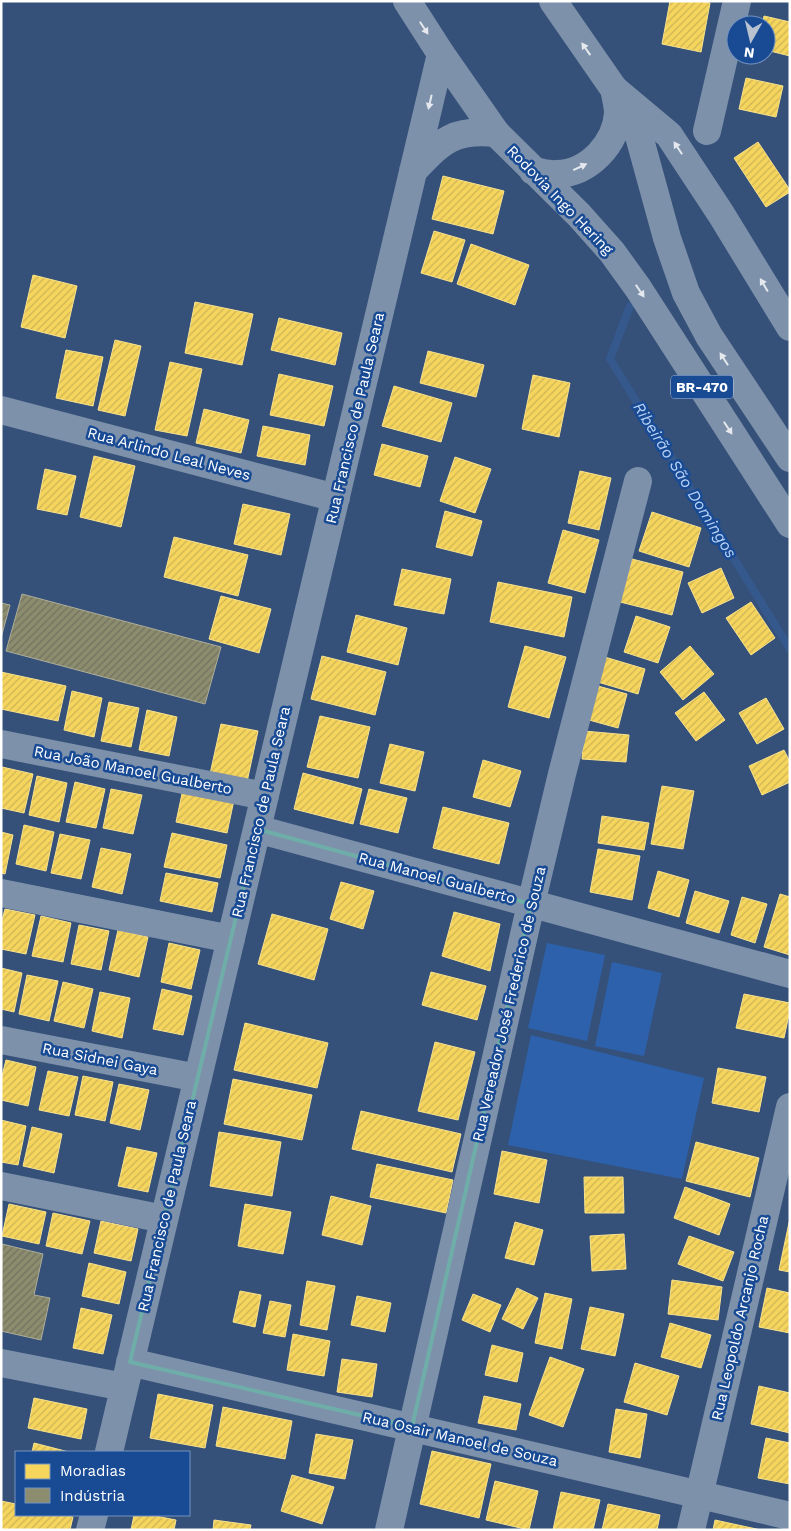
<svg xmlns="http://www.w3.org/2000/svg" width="791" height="1531" viewBox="0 0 791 1531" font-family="'Work Sans',sans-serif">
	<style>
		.green { fill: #2d61ab }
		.homes { fill: url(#homes-hatch); stroke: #f9e28d }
		.industry { fill: url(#industry-hatch); stroke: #aeae9a }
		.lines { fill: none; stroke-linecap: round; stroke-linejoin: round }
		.stream { stroke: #35588d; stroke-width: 8 }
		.minor { stroke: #7e91ab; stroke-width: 28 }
		.highway { stroke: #7e91aa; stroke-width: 28 }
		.oneway { fill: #e5e9ee }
		.marked { fill: none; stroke: #6fada8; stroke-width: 4; stroke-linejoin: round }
		.labels { text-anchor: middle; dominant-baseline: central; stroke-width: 5; stroke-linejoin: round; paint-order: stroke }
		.shield { fill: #194b95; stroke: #bac9df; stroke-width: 1 }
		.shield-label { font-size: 14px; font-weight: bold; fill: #fff }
		.street-label { font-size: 15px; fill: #fff; stroke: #194b95 }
		.water-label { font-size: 16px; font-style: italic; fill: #b7d2f7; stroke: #194b95 }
	</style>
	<defs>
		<pattern id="homes-hatch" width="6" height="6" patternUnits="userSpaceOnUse" patternTransform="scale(1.25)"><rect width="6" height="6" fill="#f6d55c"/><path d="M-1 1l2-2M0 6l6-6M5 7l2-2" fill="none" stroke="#ccb358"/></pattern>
		<pattern id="industry-hatch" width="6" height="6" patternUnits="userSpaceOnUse" patternTransform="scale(1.25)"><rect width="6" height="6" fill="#8c8c6e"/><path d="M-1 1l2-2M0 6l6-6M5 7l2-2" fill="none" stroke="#727260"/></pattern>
	</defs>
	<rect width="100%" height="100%" fill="#355179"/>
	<path class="green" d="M547,943l58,12 -18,86 -59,-13z
		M612,962l50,11 -18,83 -49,-10z
		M531,1035l173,43 -22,101 -174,-34z"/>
	<path class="homes" d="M670,1h30l10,2 -9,49 -39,-8z
		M764,16l26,6v34l-24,-6v-25h-4z
		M746,78l37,8 -7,31 -37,-8z
		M758,142l32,48v2l-24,15 -32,-49z
		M443,176l61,15 -11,43 -61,-15z
		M434,231l31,9 -13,42 -31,-9z
		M471,244l58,21 -14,40 -58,-21z
		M33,275l44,11 -12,52 -44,-11z
		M195,302l58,12 -11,51 -57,-12z
		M279,318l63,15 -7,32 -64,-15z
		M115,340l26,6 -16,70 -27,-6z
		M66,350l37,7 -10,49 -37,-8z
		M428,351l56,14 -8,32 -56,-14z
		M170,362l32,7 -15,67 -32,-6z
		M279,374l54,12 -9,40 -54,-11z
		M533,375l37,8 -11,54 -37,-8z
		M394,386l58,17 -11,39 -59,-16z
		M204,409l45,11 -8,33 -45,-10z
		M263,426l47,9 -5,30 -48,-9z
		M382,444l46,12 -8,31 -46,-12z
		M94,456l41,10 -14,61 -41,-10z
		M455,457l36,12 -16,44 -35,-12z
		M45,469l31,7 -9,39 -30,-6z
		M580,471l31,7 -12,52 -31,-7z
		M243,504l47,10 -9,41 -47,-11z
		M445,511l37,10 -10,35 -36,-9z
		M652,512l49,16 -12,39 -50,-16z
		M563,530l36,10 -14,53 -37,-10z
		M174,537l74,18 -10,41 -74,-19z
		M632,559l51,13 -11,43 -52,-13z
		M721,568l13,30 -32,15 -14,-30z
		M402,569l49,10 -7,35 -50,-9z
		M498,582l74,15 -8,40 -74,-15z
		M221,596l50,13 -12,44 -50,-14z
		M751,602l24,36 -24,17 -25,-37z
		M356,615l51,13 -9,37 -51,-13z
		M636,616l34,11 -12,36 -34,-11z
		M525,646l41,11 -17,61 -41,-11z
		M690,646l24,28 -31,26 -23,-28z
		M598,655l47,14 -7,25 -47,-14z
		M322,656l64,16 -11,43 -64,-16z
		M1,672l65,14 -8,35 -57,-12z
		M598,686l29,8 -9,34 -29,-8z
		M72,691l30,7 -8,39 -30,-7z
		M704,692l21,28 -29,21 -21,-28z
		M766,698l18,31 -27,15 -18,-31z
		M109,702l30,6 -8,39 -30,-6z
		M147,710l30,7 -8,39 -30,-6z
		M320,716l50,11 -12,51 -51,-11z
		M221,724l37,7 -11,51 -37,-8z
		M584,731l45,4 -3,27 -44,-3z
		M390,744l34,8 -9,39 -35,-8z
		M784,750l6,12v20l-28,13 -13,-29z
		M483,760l38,11 -11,36 -37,-10z
		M2,767l31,7 -9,39 -23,-5z
		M303,773l59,16 -9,35 -59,-15z
		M37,776l30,7 -8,39 -30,-7z
		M75,782l30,7 -9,39 -30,-6z
		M662,786l32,5 -11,58 -32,-5z
		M111,789l31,6 -9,39 -30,-6z
		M183,789l51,11 -7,33 -51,-11z
		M369,789l38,9 -9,35 -38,-9z
		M443,807l66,16 -10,41 -66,-16z
		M602,816l47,7 -5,27 -46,-7z
		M24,825l30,7 -8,39 -30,-7z
		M1,832l12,3 -8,39 -4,-1z
		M172,833l55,12 -7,33 -56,-11z
		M60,834l30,6 -9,39 -30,-6z
		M101,848l30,6 -9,40 -30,-7z
		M598,849l42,7 -8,44 -42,-8z
		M658,871l31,9 -10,37 -31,-9z
		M166,873l52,10 -6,29 -52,-11z
		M341,882l33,9 -11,38 -33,-10z
		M695,891l34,10 -10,32 -33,-10z
		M780,894l10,3v58l-26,-8z
		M742,897l25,7 -12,39 -24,-8z
		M5,909l30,6 -9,39 -25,-5v-25z
		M454,912l46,12 -10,47 -48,-15z
		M272,914l56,15 -14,51 -56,-16z
		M41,916l30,7 -8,39 -31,-6z
		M79,925l30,6 -8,39 -30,-6z
		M118,930l30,7 -9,40 -30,-7z
		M169,943l31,7 -9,39 -30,-7z
		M1,968l21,5 -8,39 -13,-3z
		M431,972l55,14 -9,34 -55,-15z
		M27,975l31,6 -9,40 -30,-7z
		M63,982l30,7 -9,39 -30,-7z
		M162,989l30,7 -9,39 -30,-6z
		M100,992l30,6 -8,40 -30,-7z
		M744,994l46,9v7l-6,28 -48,-10z
		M245,1023l83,20 -11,45 -83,-18z
		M435,1042l40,10 -17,68 -40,-9z
		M6,1060l30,7 -8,39 -27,-6v-20z
		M718,1068l48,9 -7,35 -47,-9z
		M48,1071l30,6 -9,39 -30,-6z
		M83,1076l30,6 -8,39 -30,-6z
		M233,1079l79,16 -10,45 -78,-16z
		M119,1084l30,6 -9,40 -30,-7z
		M361,1111l100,23 -9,38 -100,-23z
		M1,1120l25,6 -8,39 -17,-3z
		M32,1127l30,7 -8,39 -31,-7z
		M219,1132l62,10 -9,54 -62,-10z
		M696,1142l63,16 -9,39 -64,-16z
		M127,1147l30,6 -9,39 -30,-6z
		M502,1151l45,9 -8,43 -45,-9z
		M377,1164l76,16 -7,33 -76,-16z
		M584,1177h39l1,36h-39z
		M685,1187l45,17 -11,31 -45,-17z
		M331,1196l40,10 -9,39 -40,-10z
		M9,1204l37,8 -7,32 -37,-8z
		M245,1204l46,8 -8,42 -45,-8z
		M53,1213l37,8 -8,33 -36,-8z
		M790,1218v54l-11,-2z
		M101,1221l37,8 -7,32 -37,-8z
		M515,1222l28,8 -9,35 -29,-7z
		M624,1234l2,35 -34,2 -2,-35z
		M689,1236l45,16 -11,29 -45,-17z
		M89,1263l37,9 -7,32 -37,-8z
		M672,1280l50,7 -4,33 -50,-6z
		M307,1281l28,5 -8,44 -27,-5z
		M517,1288l21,10 -15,31 -21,-10z
		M767,1288l23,5v40l-31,-6z
		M240,1291l21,4 -6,32 -22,-5z
		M545,1293l27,6 -10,50 -27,-6z
		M473,1294l28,11 -11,27 -28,-12z
		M357,1296l34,7 -6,29 -34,-7z
		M270,1301l21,4 -6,32 -22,-4z
		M590,1307l34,7 -9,42 -34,-7z
		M81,1308l31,7 -9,39 -30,-6z
		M670,1323l41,12 -10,33 -40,-11z
		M293,1334l37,7 -6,35 -37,-6z
		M492,1345l31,8 -6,29 -32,-7z
		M550,1357l34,12 -21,58 -34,-12z
		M342,1359l35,5 -5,33 -35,-5z
		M635,1363l44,13 -12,39 -43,-13z
		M759,1386l31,7v40l-39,-9z
		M158,1394l55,11 -8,43 -55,-10z
		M484,1396l37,8 -5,26 -38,-7z
		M34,1398l53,11 -6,30 -53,-11z
		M223,1407l69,14 -7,38 -69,-13z
		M616,1409l31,5 -7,44 -31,-6z
		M316,1434l37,6 -8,39 -36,-6z
		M766,1438l24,5v41l-32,-6z
		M34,1443l35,9h-37z
		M432,1451l59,13 -12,54 -59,-14z
		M292,1475l42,12 -12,37 -41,-13z
		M495,1481l43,10 -9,39 -43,-10z
		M561,1492l39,8 -7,30h-40z
		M1,1501l15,3v11h45l12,2 -3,13h-69z
		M608,1504l52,11 -3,15h-55z
		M134,1515h16l26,5 -2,10h-43z
		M214,1520l37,5 -1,5h-37z
		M715,1520l46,10h-48z"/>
	<path class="industry" d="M22,594l199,53 -16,57 -199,-53z
		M1,603l9,2 -9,33z
		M2,1244l41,10 -9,41 16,3 -9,42 -40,-9z"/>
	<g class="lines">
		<path class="stream" d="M630,306l-20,53 180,290"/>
		<path class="minor" d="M614,89l55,46 52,79 69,113
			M707,131l30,-130
			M413,171c29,-30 39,-42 83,-38
			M1,410l335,88
			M1,744l264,52
			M257,829l533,145
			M1,893l230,46
			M1,1040l197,38
			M1,1186l163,33
			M130,1362l660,154
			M1,1363l123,24
			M109,1452l332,-1398
			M90,1530l4,-15
			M389,1530l142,-626 31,-130 76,-293
			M691,1530l99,-423"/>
		<path class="highway" d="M407,1l34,53 55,79 83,82 33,37 26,36 152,236
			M553,1l61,88 25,47 28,102 19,55 23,43 81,122
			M533,171c8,1 16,4 24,3 32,-1 59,-30 61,-61 0,-6 -2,-14 -3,-20"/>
	</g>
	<defs><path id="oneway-solid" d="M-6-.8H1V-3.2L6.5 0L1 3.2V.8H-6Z" transform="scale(1.25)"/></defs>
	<g class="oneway">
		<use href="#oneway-solid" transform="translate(424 28) rotate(57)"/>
		<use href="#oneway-solid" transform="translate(586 49) rotate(-125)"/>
		<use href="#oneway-solid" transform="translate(430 102) rotate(103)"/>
		<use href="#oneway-solid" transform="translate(678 148) rotate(-123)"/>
		<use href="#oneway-solid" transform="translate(580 167) rotate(-25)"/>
		<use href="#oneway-solid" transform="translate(764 285) rotate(-121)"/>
		<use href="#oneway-solid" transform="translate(640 291) rotate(56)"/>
		<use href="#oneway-solid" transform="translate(724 359) rotate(-123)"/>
		<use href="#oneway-solid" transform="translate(728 428) rotate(57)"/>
	</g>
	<path class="marked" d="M257,829l274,75 -119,523 -282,-65z"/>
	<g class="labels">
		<rect class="shield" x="671" y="375.5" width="62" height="23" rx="4"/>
		<g class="shield-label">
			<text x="702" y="387">BR-470</text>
		</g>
		<g class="street-label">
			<text transform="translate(560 200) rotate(46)">Rodovia Ingo Hering</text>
			<text transform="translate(355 418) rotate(-77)">Rua Francisco de Paula Seara</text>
			<text transform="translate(169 454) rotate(15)">Rua Arlindo Leal Neves</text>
			<text transform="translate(133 770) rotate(11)">Rua João Manoel Gualberto</text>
			<text transform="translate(261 812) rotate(-77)">Rua Francisco de Paula Seara</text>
			<text transform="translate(437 878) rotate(15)">Rua Manoel Gualberto</text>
			<text transform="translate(509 1004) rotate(-77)">Rua Vereador José Frederico de Souza</text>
			<text transform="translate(100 1059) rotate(11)">Rua Sidnei Gaya</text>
			<text transform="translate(167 1206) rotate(-77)">Rua Francisco de Paula Seara</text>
			<text transform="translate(740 1318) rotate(-77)">Rua Leopoldo Arcanjo Rocha</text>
			<text transform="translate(460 1439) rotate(13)">Rua Osair Manoel de Souza</text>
		</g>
		<g class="water-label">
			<text transform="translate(685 480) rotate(58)">Ribeirão São Domingos</text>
		</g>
	</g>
	<rect width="791" height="1531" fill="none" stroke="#ffffff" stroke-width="5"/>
	<rect x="15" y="1451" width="175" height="65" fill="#194b95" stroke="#7593bf"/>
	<rect x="25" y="1464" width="25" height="15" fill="#f6d55c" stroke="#7593bf"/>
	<text x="60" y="1476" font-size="15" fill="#ffffff">Moradias</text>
	<rect x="25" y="1488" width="25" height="15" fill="#8c8c6e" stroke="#7593bf"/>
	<text x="60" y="1501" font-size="15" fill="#ffffff">Indústria</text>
	<g transform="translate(751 40) rotate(188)"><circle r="24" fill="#194b95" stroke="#7593bf"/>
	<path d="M0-4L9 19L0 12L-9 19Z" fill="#b8c2d0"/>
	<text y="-8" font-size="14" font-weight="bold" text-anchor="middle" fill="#ffffff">N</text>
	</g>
</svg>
